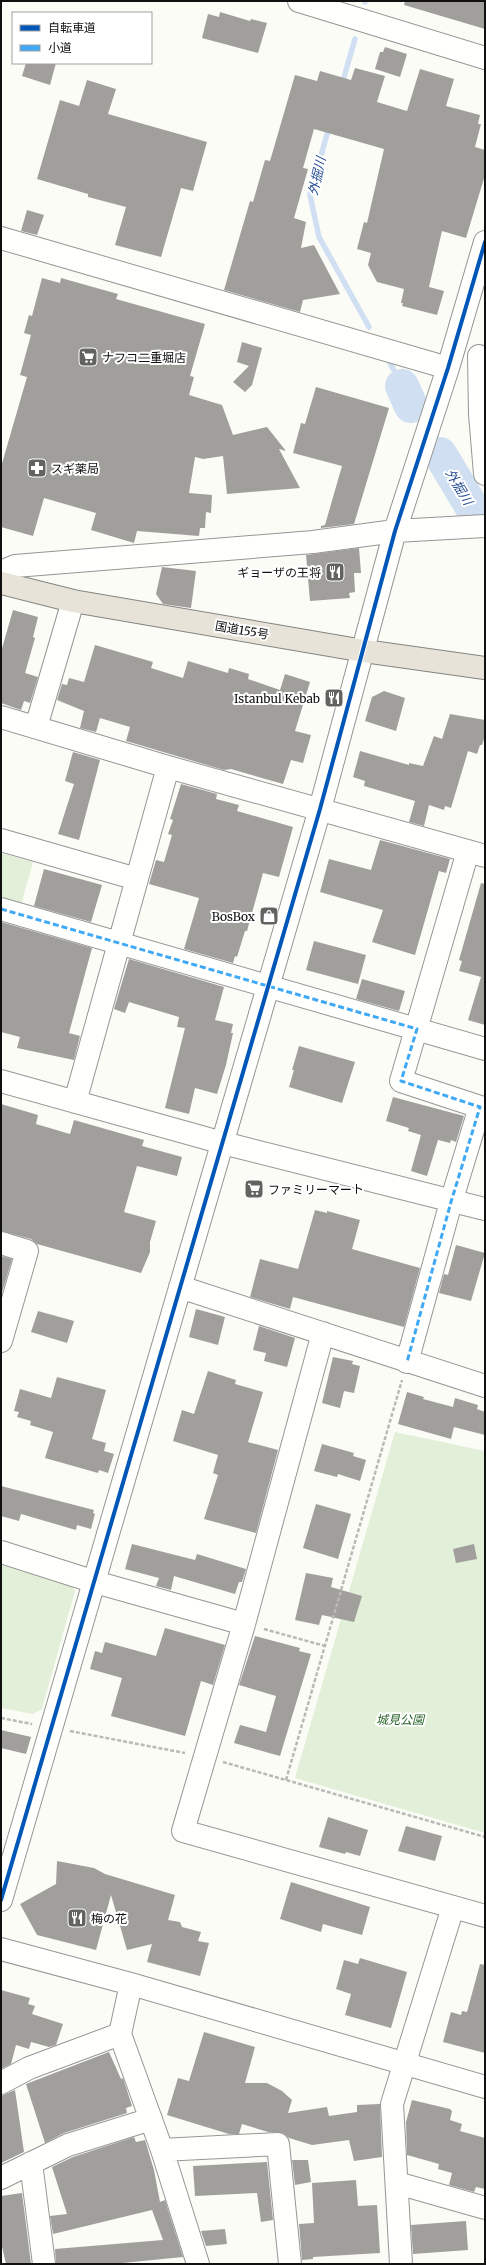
<svg xmlns="http://www.w3.org/2000/svg" width="486" height="2265" viewBox="0 0 486 2265" font-family="Merriweather,'Noto Sans JP',serif">
	<style>
		.green { fill: #e2efd9 }
		.lines { fill: none; stroke-linecap: round; stroke-linejoin: round }
		.stream { stroke: #d1dff2; stroke-width: 5.5 }
		.river { stroke: #d1dff2; stroke-width: 34 }
		.building { fill: #a09f9b }
		.minor-casing { stroke: #969694; stroke-width: 24 }
		.highway-casing { stroke: #848481; stroke-width: 24 }
		.path { stroke: #b9b9b8; stroke-width: 2.5; stroke-dasharray: 4 2; stroke-linecap: butt }
		.minor { stroke: #fffffe; stroke-width: 22 }
		.highway { stroke: #e8e3d9; stroke-width: 22 }
		.quiet { stroke: #3fa9f5; stroke-width: 3; stroke-dasharray: 6 3; stroke-linecap: butt }
		.cycleway-casing { stroke: #fff; stroke-width: 6 }
		.cycleway { stroke: #0057b8; stroke-width: 4 }
		.labels { text-anchor: middle; dominant-baseline: central; stroke-width: 4; stroke-linejoin: round; paint-order: stroke }
		.poi-label { font-size: 12px; fill: #101010; stroke: #fff; text-anchor: start }
		.street-label { font-size: 12px; fill: #101010; stroke: #fff }
		.park-label { font-size: 12px; font-style: italic; fill: #276127; stroke: #fff }
		.water-label { font-size: 13px; font-style: italic; fill: #274e94; stroke: #fff }
	</style>
	<rect width="100%" height="100%" fill="#fcfcf6"/>
	<path class="green" d="M1,853l32,9 -12,43 -20,-6z
		M395,1432l90,19v382l-190,-55z
		M1,1563l70,21 4,7 -33,118 -9,5 -32,-6z"/>
	<g class="lines">
		<path class="stream" d="M365,2v-1
			M342,84l13,-45
			M329,127l-19,68 9,42 50,90
			M389,361l13,25"/>
		<path class="river" d="M402,386l9,20
			M440,454l39,65"/>
	</g>
	<path class="building" d="M405,1h80v28l-81,-24z
		M220,12l30,9 1,-2 16,4 -9,30 -56,-15 6,-24 11,3z
		M385,47l22,7 -7,23 -25,-8 5,-17h3z
		M26,63h30l-6,22 -28,-9z
		M355,68l30,8 -8,26 30,9 13,-42 34,10 -8,27 34,9 -2,9h3l-6,23 10,3v25l-19,63 -24,-7 -13,56 15,4 -7,24 -35,-9 1,-3h-2l3,-14 -27,-7 -9,-17 3,-12 -14,-4 7,-27 3,1 17,-74 -70,-20 -11,39 5,1 -14,49 12,4 -5,26 13,-3 26,49 -37,6 -3,12 -76,-22 26,-89 3,1 12,-42 5,1 25,-86 22,6 3,-10 31,9z
		M87,80l29,9 -8,25 99,28 -14,49 -12,-3 -20,69 -46,-12 11,-38 -38,-10v-3l-51,-15 23,-79 19,6z
		M27,210l17,5 -7,20 -16,-4z
		M42,278l18,5 1,-5 57,16 -2,5 89,25 -15,52 4,1 -5,18 33,10 11,30 34,-8 19,24 -7,-2 21,39 -73,6 -4,-38 -20,3 -8,-2 -6,36 23,2 -1,18 -5,-1 -1,16h-5l-1,8 -62,-5 -3,12 -43,-13 5,-17 -52,-15 -11,38 -32,-9v-60l26,-90 -7,-2 11,-40 -7,-2 5,-18 3,1z
		M242,342l20,6 -10,37 -7,7 -12,-10 16,-16 -12,-4z
		M316,387l73,21 -35,116 -33,4v-2l4,-1 17,-59 -49,-13 8,-30 4,1z
		M359,548l2,25h-7l1,19 -6,1 1,5 -40,3 -4,-46z
		M162,567l34,4 -5,37 -28,-4 -7,-10z
		M13,610l25,7 -5,20 2,1 -10,35 13,4 -8,26 -6,-2 -3,9 -20,-7v-51z
		M95,645l58,17 -2,6 32,10 5,-17 40,12 1,-5 20,6 -1,5 32,11 5,-16 25,8 -15,49 16,4 -8,28 -12,-3 -8,24 -52,-15 -7,1 -98,-29 4,-14 -30,-9 -4,14 -16,-4 4,-17 -27,-11 5,-16 5,1 2,-7 15,4z
		M384,691l21,7 -9,33 -31,-10 7,-24z
		M450,714l35,6v16l-3,9h-2l-3,9 -9,-3 -17,57 -6,-2 -1,4 -15,-5 -5,21 -15,-4 6,-21 -51,-15 1,-5 -12,-4 7,-26 49,14v-2l14,3 11,-30 8,3z
		M73,752l27,8 -21,80 -21,-6 16,-50 -9,-3z
		M181,784l36,10 -1,5 23,6 -2,6 56,16 -14,50 -16,-4 -16,58h-2l-8,26 -2,-1 -2,7 -49,-14 15,-51 -50,-14 7,-24 8,2 8,-27 -4,-1 5,-14 -3,-1z
		M380,840l70,19 -4,14 -7,-2 -24,84 -43,-13 11,-32 -63,-18 9,-33 42,11z
		M44,869l58,16 -11,37 -57,-16z
		M481,883l4,1v94l-26,-7 3,-10 -3,-1z
		M1,922l91,26 -23,85 11,3 -6,24 -57,-12 3,-11 -19,-5z
		M314,941l52,14 -8,29 -52,-14z
		M129,959l95,28 -9,33 18,4 -2,9h2l-7,32 -9,29 -22,-6 -6,26 -24,-6 20,-80 -8,-1 2,-10 -50,-15 -4,11 -11,-4z
		M481,977l4,1v47l-17,-5z
		M362,979l43,12 -6,20 -43,-12z
		M299,1046l56,16 -13,41 -53,-16 5,-17h-2z
		M393,1097l71,19 -8,26 -5,-2 -1,3 -12,-3 -11,36 -16,-5 10,-36 -13,-4 1,-3 -23,-7z
		M1,1104l37,11 -2,9 34,10 4,-14 70,20 -2,6 40,11 -5,19 -40,-10 -13,46 32,9 -6,21v10l-9,21 -104,-29 -6,-5 -30,-8z
		M315,1210l12,3v-2l33,9 -8,29 68,19 -16,59 -111,-30 -3,12 -40,-12 10,-38 38,10z
		M456,1245l29,8 -14,48 -32,-8 5,-19 4,1z
		M1,1256l11,3 -11,37z
		M196,1309l29,8 -7,28 -29,-8z
		M38,1311l36,10 -7,22 -36,-11z
		M259,1326l36,12 -8,29 -23,-6 2,-8 -13,-3z
		M333,1357l20,4 -1,3 8,2 -6,27 -10,-2 -4,17 -18,-5z
		M208,1371l28,9 -1,4 28,8 -15,50 30,8 -22,83 -52,-14 14,-44 -5,-2 5,-18 -45,-14 9,-31 12,4z
		M57,1377l49,13 -14,49 14,4 -2,8 10,3 -6,19 -9,-3 -1,3 -53,-15 8,-26 -23,-7 1,-4 -14,-4 2,-5 -5,-1 6,-22 31,9z
		M407,1392l17,5 -1,2 30,8 2,-9 23,7 -1,4 8,3v23l-31,-8 -3,12 -53,-15z
		M322,1444l32,9 -1,3 13,4 -6,21 -22,-7 -1,3 -23,-6z
		M1,1486l93,24 -1,3 2,1 -4,15 -14,-4 -1,5 -55,-16 -2,7 -18,-5z
		M316,1504l35,10 -13,45 -35,-11z
		M132,1544l63,16 2,-6 49,15 -4,13h-3l-4,12 -61,-18 -3,14 -15,-4 3,-8 -34,-9z
		M474,1544l3,15 -21,4 -3,-14z
		M306,1573l27,5 -2,9 31,9 -8,26 -32,-7 -3,10 -24,-5z
		M165,1628l60,17 -12,40 -12,-4 -16,55 -74,-20 11,-38 -32,-9 5,-18 7,2 3,-11 51,14z
		M255,1636l45,12 -1,3 12,3 -31,102 -46,-13 6,-18 26,7 10,-36 -37,-11z
		M1,1730l30,7 -5,17 -25,-6z
		M328,1817l40,13 -8,26 -14,-4 -1,2 -26,-7z
		M406,1826l36,10 -7,25 -37,-10z
		M57,1861l37,7 11,6 70,21 -7,25 12,2 2,5 19,5 -3,9 11,2 -9,33 -53,-14 5,-18 -25,6 -16,-55 -15,55 -59,-15 -17,-31 36,-20z
		M291,1882l79,25 -8,28 -39,-11 -2,8 -41,-13z
		M360,1958l47,14 -16,56 -46,-13 6,-21 -15,-5 8,-29 14,4z
		M480,1964l5,1v88l-42,-11 8,-30 10,3 1,-4 5,1z
		M1,1990l29,8 -2,6 7,2 -3,8 31,10 -7,21 -7,2 -18,-5 -2,7 -13,-4 -5,19 -10,5z
		M204,2032l51,15 -10,36h22l15,8 10,9 -4,13 39,-6 2,9 28,-4v-7l23,-1 2,53 -28,4 -5,-21 -37,5 -23,-7 -6,-5 -15,-1 -26,-8 -3,10h-10l-62,-19 11,-37 11,3z
		M109,2052l12,27 2,-1 9,28 -6,2 1,5 -63,20 -19,10 -19,-59z
		M15,2090l9,62 -23,11v-67z
		M412,2100l38,9 2,2 -2,9 12,4 -2,7 25,7v51l-9,-2 -2,5 -25,-7 3,-12 -14,-4 1,-5 -32,-9 -1,-33z
		M134,2137l2,5 9,-2 9,30 6,32 5,-2 18,57 -71,7h-56l-1,-15 108,-9 -11,-30 -99,24 -3,-18 17,-2 -15,-47 21,-10z
		M292,2160h16l3,22 -16,3z
		M267,2162l6,58 -12,2 -4,-29 -62,3 -2,-30z
		M356,2180l2,26 19,-1 3,48 -67,4v2l-11,1 -3,-36 15,-1 -2,-40z
		M22,2193l9,71h-25l-5,-22v-46z
		M466,2221l2,29 -55,4 -2,-29z
		M225,2229l2,15 -21,2 -5,-15z"/>
	<g class="lines">
		<g class="minor-casing">
			<path id="minor" d="M299,1l186,57
				M1,238l447,130
				M479,356l1,58 5,60
				M1,572l14,-6 298,-24 82,-11 90,-5
				M1,717l167,50 317,89
				M36,727l37,-126
				M1,840l136,39
				M1,909l484,140
				M1,1081l222,62 262,66
				M75,1102l93,-335
				M1,1243l26,8 -26,90
				M180,1287l305,99
				M323,1333l-79,291 -61,207 302,85
				M407,1362l44,-160 29,-95 -79,-26 67,-230
				M1,1552l94,30 149,42
				M1,1900l319,-1091 75,-278 53,-163 37,-126
				M1,1949l130,35 354,103
				M131,1984l-11,50 42,116 36,114
				M1,2083l28,-15 91,-34
				M162,2150l116,-6 12,120
				M31,2163l13,101
				M1,2178l67,-33 83,-26
				M397,2183l88,25
				M401,2264l-9,-160 61,-197"/>
		</g>
		<g class="highway-casing">
			<path id="highway" d="M1,583l72,18 291,50 121,17"/>
		</g>
		<path class="path" d="M264,1629l61,17
			M1,1718l31,6
			M70,1731l115,22
			M223,1762l262,75
			M286,1780l116,-400"/>
		<use href="#minor" class="minor"/>
		<use href="#highway" class="highway"/>
		<path class="quiet" d="M1,909l416,120 -16,52 79,26 -29,95 -44,160"/>
		<g class="cycleway-casing">
			<path id="cycleway" d="M1,1900l319,-1091 75,-278 53,-163 37,-126"/>
		</g>
		<use href="#cycleway" class="cycleway"/>
	</g>
	<defs>
		<g id="supermarket-square" transform="scale(1)"><rect x="-9" y="-9" width="18" height="18" rx="4" fill="#636360" stroke="#fff"/><path d="M-6-5.5h2.5l.6 2H6L4.5 2H-2.5L-4.4-4H-6ZM-1.5 3.2a1.3 1.3 0 1 0 .1 0ZM3 3.2a1.3 1.3 0 1 0 .1 0Z" fill="#fff"/></g>
		<g id="pharmacy-square" transform="scale(1)"><rect x="-9" y="-9" width="18" height="18" rx="4" fill="#636360" stroke="#fff"/><path d="M-2-6h4v4h4v4h-4v4h-4v-4h-4v-4h4Z" fill="#fff"/></g>
		<g id="restaurant-square" transform="scale(1)"><rect x="-9" y="-9" width="18" height="18" rx="4" fill="#636360" stroke="#fff"/><path d="M-5-6h1v4h1v-4h1v4h1v-4h1v5L-1.5 .5V6h-2V.5L-5-1ZM5-6V6H3V1.5H1.5Q1.5-4 5-6Z" fill="#fff"/></g>
		<g id="shop-square" transform="scale(1)"><rect x="-9" y="-9" width="18" height="18" rx="4" fill="#636360" stroke="#fff"/><path d="M-5-2.5h2.3a2.7 3.5 0 0 1 5.4 0H5L5.5 6h-11ZM-1.5-2.5h3a1.5 2.3 0 0 0-3 0Z" fill="#fff"/></g>
	</defs>
	<g fill-rule="evenodd">
		<use href="#supermarket-square" x="88" y="357"/>
		<use href="#pharmacy-square" x="37" y="468"/>
		<use href="#restaurant-square" x="335" y="572"/>
		<use href="#restaurant-square" x="334" y="698"/>
		<use href="#shop-square" x="269" y="916"/>
		<use href="#supermarket-square" x="254" y="1189"/>
		<use href="#restaurant-square" x="77" y="1918"/>
	</g>
	<g class="labels">
		<g class="poi-label">
			<text x="102" y="357">ナフコ二重堀店</text>
			<text x="51" y="468">スギ薬局</text>
			<text x="321" y="572" text-anchor="end">ギョーザの王将</text>
			<text x="320" y="698" text-anchor="end">Istanbul Kebab</text>
			<text x="255" y="916" text-anchor="end">BosBox</text>
			<text x="268" y="1189">ファミリーマート</text>
			<text x="91" y="1918">梅の花</text>
		</g>
		<g class="street-label">
			<text transform="translate(242 630) rotate(10)">国道155号</text>
		</g>
		<g class="park-label">
			<text x="400" y="1719">城見公園</text>
		</g>
		<g class="water-label">
			<text transform="translate(317 176) rotate(-77)">外掘川</text>
			<text transform="translate(459 487) rotate(59)">外掘川</text>
		</g>
	</g>
	<rect width="486" height="2265" fill="none" stroke="#101010" stroke-width="4"/>
	<rect x="12" y="12" width="140" height="52" fill="#ffffff" stroke="#9f9f9f"/>
	<rect x="20" y="25" width="20" height="6" fill="#0057b8" stroke="#9f9f9f"/>
	<text x="48" y="32" font-size="12" fill="#101010">自転車道</text>
	<rect x="20" y="45" width="20" height="6" fill="#3fa9f5" stroke="#9f9f9f"/>
	<text x="48" y="52" font-size="12" fill="#101010">小道</text>
</svg>
